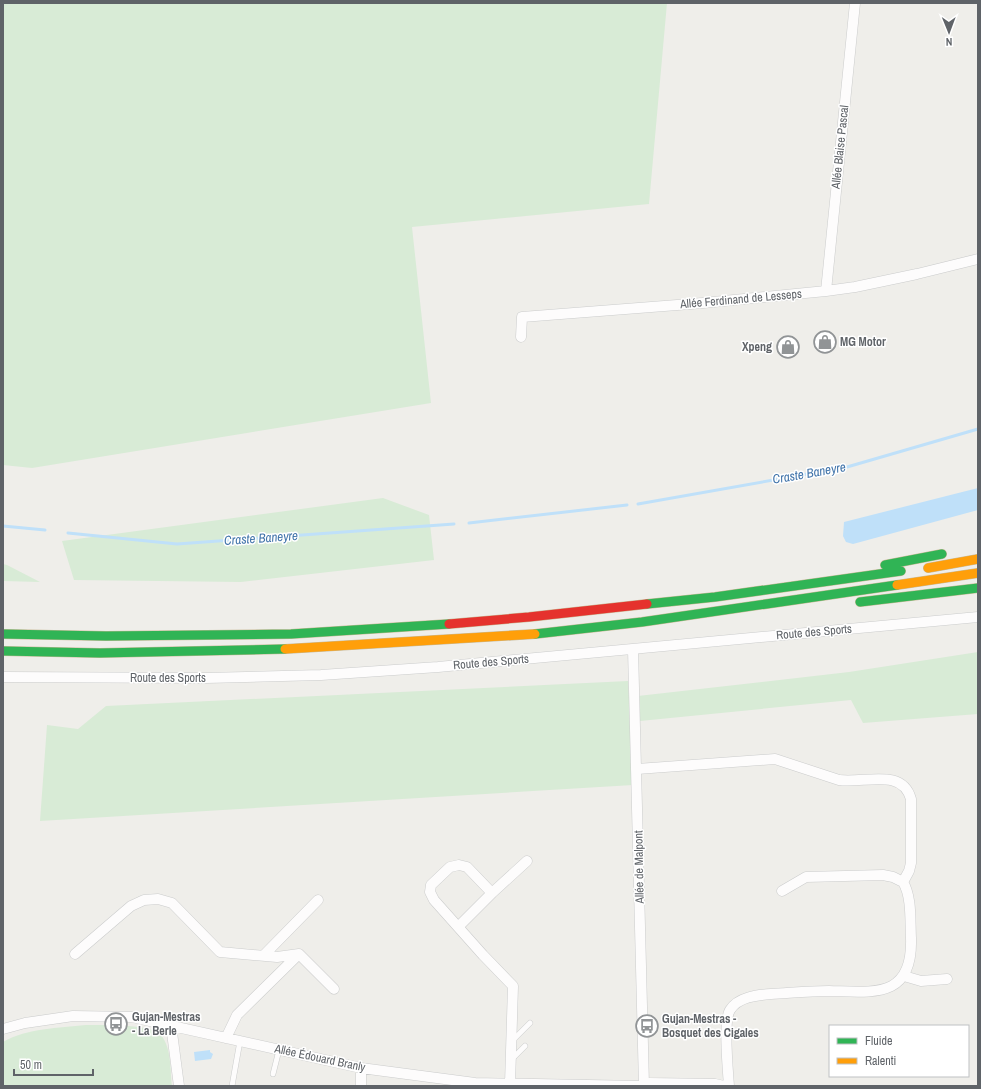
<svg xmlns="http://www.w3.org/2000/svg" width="981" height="1089" viewBox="0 0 981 1089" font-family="'Archivo Narrow',sans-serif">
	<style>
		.green { fill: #d8ebd6 }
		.water { fill: #bfe0f9 }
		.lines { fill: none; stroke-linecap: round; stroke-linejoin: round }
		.stream { stroke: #bfe0f9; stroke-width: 3 }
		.lane-casing { stroke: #cbcccc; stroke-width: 6 }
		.street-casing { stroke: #cbcccc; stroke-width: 11 }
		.fast-casing { stroke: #c8b996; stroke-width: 10 }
		.slow-casing { stroke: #c8b996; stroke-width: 10 }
		.jam-casing { stroke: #c8b996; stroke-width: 10 }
		.lane { stroke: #fdfcfc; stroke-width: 5 }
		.street { stroke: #fdfcfc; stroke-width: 10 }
		.fast { stroke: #30b455; stroke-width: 9 }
		.slow { stroke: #ff9f0a; stroke-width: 9 }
		.jam { stroke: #e5322d; stroke-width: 9 }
		.labels { text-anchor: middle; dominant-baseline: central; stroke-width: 3; stroke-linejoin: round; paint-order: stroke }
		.street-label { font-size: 12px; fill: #5f6368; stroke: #fff }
		.poi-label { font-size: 12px; font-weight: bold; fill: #5f6368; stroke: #fff; text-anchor: start }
		.water-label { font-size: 13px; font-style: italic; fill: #4174aa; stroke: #fff }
	</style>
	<rect width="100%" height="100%" fill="#efeeea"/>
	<path class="green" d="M3,3h664l-18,201 -237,23 19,176 -399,65 -29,-3z
		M383,498l46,17 5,45 -193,22 -167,-2 -12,-39z
		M3,564l4,1 33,17 -37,-1z
		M978,652v62l-115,9 -12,-23 -221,22 3,63 -593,36 7,-96 31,4 28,-23 522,-25 1,16 220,-25z
		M86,1025c15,0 67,-1 75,10 11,14 9,35 11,51h-169v-44c25,-14 55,-14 83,-17z"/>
	<path class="water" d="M978,488v22l-125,34 -7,-2 -3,-6 1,-14z
		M210,1050v2l3,2 -2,5 -16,2 -1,-9z"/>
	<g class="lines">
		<path class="stream" d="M638,504l209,-37 131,-38
			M469,523l158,-18
			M3,526l42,4
			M68,533l109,11 277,-20"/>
		<g class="lane-casing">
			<path id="lane" d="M512,1041l18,-18
				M512,1059l13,-13
				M273,1074l6,-24
				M232,1086l8,-45"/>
		</g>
		<g class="street-casing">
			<path id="street" d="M826,291l29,-288
				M521,337l1,-20 181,-14 123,-12 29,-4 62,-13 61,-15
				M633,649l11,437
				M3,677l203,1 115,-3 117,-8 540,-50
				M637,769l138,-10 64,21c24,4 63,-13 72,19v64l-2,8 -6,11c9,15 7,39 8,56 2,61 -37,54 -82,53 -20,0 -39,2 -58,3 -14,1 -33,3 -41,16 -7,11 -2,61 -1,76
				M782,891l24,-14 77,-2 10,2 10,5
				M492,893l35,-32
				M458,927l34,-34 -25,-26 -8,-2 -9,2 -19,18 -1,7 4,8 49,55 30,31 -3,98
				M75,954l56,-48 13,-6 14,-1 14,4 48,49 57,5 22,-3
				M264,955l54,-55
				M904,976l17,5 26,-2
				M171,1025l8,61
				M3,1029l22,-6 48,-7 59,1 229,51 114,15 166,3
				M226,1038l11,-23 62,-61 35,35
				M361,1086v-18
				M644,1086l5,-3 66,1 9,2"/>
		</g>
		<g class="fast-casing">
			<path id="fast" d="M885,565l57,-11
				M860,602l118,-14
				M647,604l68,-7 186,-26
				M3,634l103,2 185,-2 158,-10
				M535,634l107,-12 255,-37
				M3,651l97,2 185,-4"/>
		</g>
		<g class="slow-casing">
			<path id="slow" d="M928,568l50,-9
				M897,585l81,-12
				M285,649l250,-15"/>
		</g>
		<g class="jam-casing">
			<path id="jam" d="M449,624l80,-7 118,-13"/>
		</g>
		<use href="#lane" class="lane"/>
		<use href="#street" class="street"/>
		<use href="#fast" class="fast"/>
		<use href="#slow" class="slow"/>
		<use href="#jam" class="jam"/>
	</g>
	<defs>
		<g id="shop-ring" transform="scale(1.15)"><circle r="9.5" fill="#fff" stroke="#919496" stroke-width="1.5"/><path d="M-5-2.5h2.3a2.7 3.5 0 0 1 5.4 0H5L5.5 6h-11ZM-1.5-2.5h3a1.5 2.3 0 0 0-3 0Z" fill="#919496"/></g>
		<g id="bus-ring" transform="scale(1.15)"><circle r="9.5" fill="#fff" stroke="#919496" stroke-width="1.5"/><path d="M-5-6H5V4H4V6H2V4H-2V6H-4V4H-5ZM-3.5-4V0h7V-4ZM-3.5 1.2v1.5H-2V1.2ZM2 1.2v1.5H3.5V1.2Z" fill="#919496"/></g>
	</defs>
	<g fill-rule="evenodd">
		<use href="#shop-ring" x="825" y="342"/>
		<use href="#shop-ring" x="788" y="347"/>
		<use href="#bus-ring" x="116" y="1024"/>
		<use href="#bus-ring" x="647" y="1026"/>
	</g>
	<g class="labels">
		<g class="street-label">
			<text transform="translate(840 147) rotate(-84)">Allée Blaise Pascal</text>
			<text transform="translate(741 299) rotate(-5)">Allée Ferdinand de Lesseps</text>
			<text transform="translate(814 632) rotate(-5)">Route des Sports</text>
			<text transform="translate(491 662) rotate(-5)">Route des Sports</text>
			<text x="168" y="678">Route des Sports</text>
			<text transform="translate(639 867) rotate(-91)">Allée de Malpont</text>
			<text transform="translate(320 1058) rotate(12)">Allée Édouard Branly</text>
		</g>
		<g class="poi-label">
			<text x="840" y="342">MG Motor</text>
			<text x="772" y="347" text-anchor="end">Xpeng</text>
			<text x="132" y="1017">Gujan-Mestras<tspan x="132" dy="14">- La Berle</tspan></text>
			<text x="662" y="1019">Gujan-Mestras -<tspan x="662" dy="14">Bosquet des Cigales</tspan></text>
		</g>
		<g class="water-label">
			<text transform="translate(809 473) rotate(-10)">Craste Baneyre</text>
			<text transform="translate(261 538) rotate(-4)">Craste Baneyre</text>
		</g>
	</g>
	<rect width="981" height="1089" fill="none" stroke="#5f6368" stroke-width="8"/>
	<rect x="829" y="1025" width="140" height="52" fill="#ffffff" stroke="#bfc1c3"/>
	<rect x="837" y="1038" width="20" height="6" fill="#30b455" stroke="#bfc1c3"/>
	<text x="865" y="1045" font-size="12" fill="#5f6368">Fluide</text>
	<rect x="837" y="1058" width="20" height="6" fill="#ff9f0a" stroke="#bfc1c3"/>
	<text x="865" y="1065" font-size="12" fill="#5f6368">Ralenti</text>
	<g transform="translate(949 32) rotate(179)" stroke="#ffffff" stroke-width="3" paint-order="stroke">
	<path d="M0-3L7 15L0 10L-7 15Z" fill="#5f6368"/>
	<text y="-6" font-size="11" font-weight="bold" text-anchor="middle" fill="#5f6368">N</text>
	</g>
	<path d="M14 1069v6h79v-6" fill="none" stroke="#5f6368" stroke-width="2"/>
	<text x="20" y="1069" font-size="12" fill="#5f6368" stroke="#ffffff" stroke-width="3" paint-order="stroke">50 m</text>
</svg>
